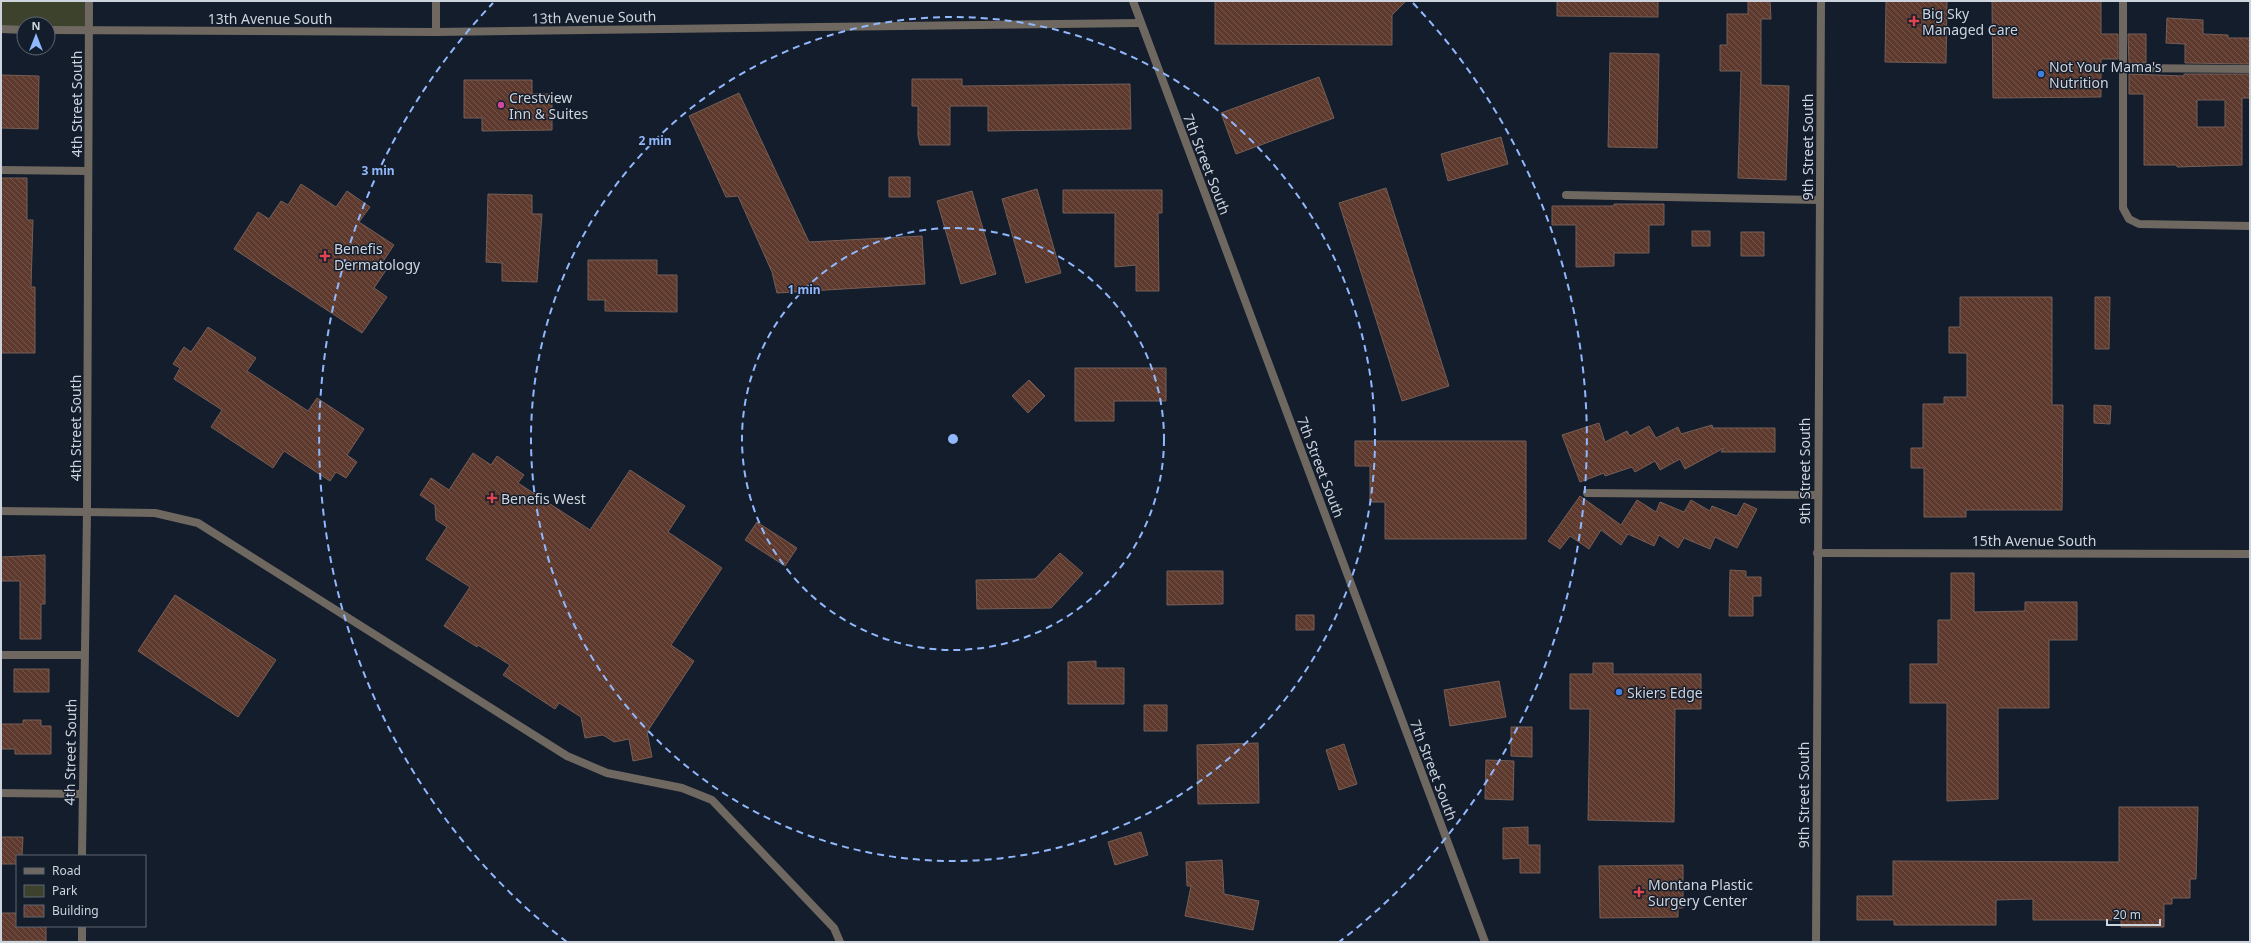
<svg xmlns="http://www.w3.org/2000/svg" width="2251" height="943" viewBox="0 0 2251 943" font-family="'Noto Sans',sans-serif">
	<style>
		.park { fill: #3d422d }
		.building { fill: url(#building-back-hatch); stroke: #745e56; fill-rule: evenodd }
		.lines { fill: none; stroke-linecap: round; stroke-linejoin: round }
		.service { stroke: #6f6860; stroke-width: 8 }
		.minor { stroke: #6f6860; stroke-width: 8 }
		.tertiary { stroke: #6f6860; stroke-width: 8 }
		.ring { fill: none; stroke: #91b8fd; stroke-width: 2; stroke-dasharray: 7 5 }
		.health-dot { fill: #e0444e; stroke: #141d2c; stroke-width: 1.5 }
		.shop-dot { fill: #3f7fe0; stroke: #141d2c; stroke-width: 1.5 }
		.hotel-dot { fill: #d1479c; stroke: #141d2c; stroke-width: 1.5 }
		.labels { text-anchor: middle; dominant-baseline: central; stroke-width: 3; stroke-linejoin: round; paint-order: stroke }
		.poi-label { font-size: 14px; fill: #cdd4de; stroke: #141d2c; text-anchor: start }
		.street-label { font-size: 14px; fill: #cdd4de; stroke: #141d2c }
		.centre { fill: #91b8fd; stroke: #141d2c; stroke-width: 2 }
		.ring-label { font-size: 12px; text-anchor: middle; font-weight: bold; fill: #91b8fd; stroke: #141d2c; stroke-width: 3; stroke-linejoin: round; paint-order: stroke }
	</style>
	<defs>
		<pattern id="building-back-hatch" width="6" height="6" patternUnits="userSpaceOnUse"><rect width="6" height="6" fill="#5e3a2e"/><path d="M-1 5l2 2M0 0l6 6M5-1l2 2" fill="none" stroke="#74564c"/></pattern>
	</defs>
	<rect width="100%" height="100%" fill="#141d2c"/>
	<path class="park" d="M1,1h88v30l-41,-1v-6h-24v6l-23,-1z"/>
	<path class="building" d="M1215,1h191l-14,14v30l-177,-1z
		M1557,1h101v16l-101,-1z
		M1748,1h22l1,18h-10v66l28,1 -3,94 -48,-2 3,-107h-21v-26h7v-31h21z
		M1886,1h61l-1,62 -61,-1z
		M1992,1h109v33h17v25h-17v38l-108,1z
		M2167,18l36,2v14l25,1v3h22v26l-65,-1v-19l-19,-1z
		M2128,34h18v29h-17z
		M1610,53l49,1 -2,94 -49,-1z
		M2129,74l55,2v-2h66v24h-8v67l-65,2v-2h-33v-71h-15zM2197,100h28v27h-28z
		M1,75l38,1 -1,53 -37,-1z
		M1319,77l15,41 -98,36 -15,-41z
		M912,79h50v7l168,-2 1,45 -143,2v-25h-38v39h-30l-2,-9v-30h-6z
		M464,80h68v14h20v36l-70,1v-13h-18z
		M739,93l70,149 113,-6 3,48 -148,9 -5,-21 -34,-76 -12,1 -37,-81z
		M1501,137l7,27 -60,17 -7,-27z
		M889,177h21v20h-21z
		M1,178h26v42h6l-2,67h4v66h-34z
		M301,184l35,23 11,-16 23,16 -11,15 35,23 -14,21 6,4 -12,18 13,9 -25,36 -128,-84 24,-37 11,7 12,-18 7,4z
		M1386,188l63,198 -47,15 -63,-198z
		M1037,189l24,84 -35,10 -24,-84z
		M1063,190h99v23h-4l1,78h-23v-26l-21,2v-54h-52z
		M972,191l24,83 -35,10 -24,-83z
		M488,194l44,1v19h10l-5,68 -35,-1v-18l-16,-1z
		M1614,204h50v21h-15v28h-35v13l-38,1v-42h-24v-19h62z
		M1692,231h18v15h-18z
		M1741,232h23v24h-23z
		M588,260h69v15h20v37l-72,-1v-11h-17z
		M1960,297h92v108h11l-1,105h-96v7h-42v-49h-13v-20h12v-44h21v-7h23v-44h-18v-26h11z
		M2095,297h15l-1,52h-14z
		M208,327l48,31 -9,13 61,40 9,-13 47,31 -17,26 10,7 -11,16 -10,-6 -6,9 -46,-30 -11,17 -62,-41 11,-17 -48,-31 6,-11 -7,-4 11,-17 7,5z
		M1075,368h91v33h-52v20h-39z
		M1029,380l16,16 -17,17 -16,-17z
		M2094,405l17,1 -1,18 -16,-1z
		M1599,423l6,19 22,-11 3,5 19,-10 7,12 22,-11 3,7 31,-9 1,3h62v24h-54l3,-4 -39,21 -5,-10 -20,11 -5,-9 -20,11 -3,-5 -27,9 -1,-3 -24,9 -18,-47z
		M1355,441h171v98h-141v-37h-15v-36h-15z
		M473,453l18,12 6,-9 27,19 -6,8 72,47 40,-60 55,36 -17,26 54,36 -51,77 23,16 -47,71 5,25 -19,4 -4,-22 -15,3 -11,-7 -18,3 -4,-21 -22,-14 -4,6 -52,-34 7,-10 -32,-20 -1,2 -33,-21 26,-39 -44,-28 21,-32 -11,-7 -1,-15 -15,-10 11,-17 18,12z
		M1580,496l41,29 16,-25 19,12 4,-10 24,10 7,-12 19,11 2,-5 25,10 7,-13 13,6 -20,39 -22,-11 -5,12 -26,-11 -6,10 -19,-13 -5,11 -26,-12 -7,11 -20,-15 -12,19 -19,-13 -10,13 -12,-8z
		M757,522l40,26 -12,18 -40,-26z
		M1060,553l23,20 -32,35 -74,1 -1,-29 59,-1z
		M45,555v49h-4v35h-21v-58h-19v-24z
		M1730,570l16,1v6h15v19h-8v20h-24z
		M1167,571h56v33l-56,1z
		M1951,573h23v39l51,-1v-9h52v38h-28v68h-51v91l-51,2v-98h-37v-39h28v-44h13z
		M175,595l101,65 -38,57 -100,-66z
		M1296,615h18v15h-18z
		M1096,661v7h28v36h-56v-42z
		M1593,663h20v11h88v35h-26l-1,113 -86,-2 2,-111h-20v-35h23z
		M14,669h35v23h-35z
		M1499,681l7,36 -56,9 -6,-36z
		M1144,705h23v26h-23z
		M23,720h18v6h10v28h-36v-5h-14v-25h22z
		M1511,727h21v30l-21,-1z
		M1258,743l1,60 -61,1 -1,-59z
		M1344,744l13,40 -18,6 -13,-40z
		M1486,760l28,1 -1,39 -28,-1z
		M2119,807h79l-2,72h-6v19h-18v6h-8v23h-43v-7h-88v-21l-37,1v25h-102v-5h-37v-24h36v-35l226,1z
		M1528,827v18h12v28h-20v-15l-17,1v-31z
		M1141,832l7,23 -33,10 -7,-23z
		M1,837h22l-1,19h-5v8h-16z
		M1222,860l2,34 35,7 -6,29 -68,-14 6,-30h-4l-1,-24z
		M1683,865v43h-5v9l-78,1 -1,-52z
		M1,913h16v13h29v15h-45z"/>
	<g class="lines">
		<path class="service" d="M2123,68l127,1
			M1566,195l253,5
			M1587,493l230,2
			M87,512l68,1 43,10 369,233 40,17 75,15 30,12 122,128 6,14
			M1,655h83"/>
		<path class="minor" d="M436,1v31
			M2123,1v207l6,11 10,5 111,2
			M1,29l23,1
			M48,30l388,2 704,-9
			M1,170l87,1
			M1,511l86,1
			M1817,553l433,1
			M1,793l81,1"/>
		<path class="tertiary" d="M1133,1l352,941
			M82,856l5,-344 2,-511
			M82,926v16
			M1816,942l5,-941"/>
	</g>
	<g class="ring">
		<circle cx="953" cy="439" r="211"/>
		<circle cx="953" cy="439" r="422"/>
		<path d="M567 942A634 634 0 0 1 493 3M1413 3A634 634 0 0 1 1339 942"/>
	</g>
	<g class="health-dot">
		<path d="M1912 15h4v4h4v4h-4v4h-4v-4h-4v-4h4z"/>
		<path d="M323 250h4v4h4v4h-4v4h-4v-4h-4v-4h4z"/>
		<path d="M490 492h4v4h4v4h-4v4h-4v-4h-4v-4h4z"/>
		<path d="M1637 886h4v4h4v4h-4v4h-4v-4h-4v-4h4z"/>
	</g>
	<g class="shop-dot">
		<circle cx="2041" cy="74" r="4"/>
		<circle cx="1619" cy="692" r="4"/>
	</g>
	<circle class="hotel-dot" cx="501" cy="105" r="4"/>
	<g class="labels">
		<g class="poi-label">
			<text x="1922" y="13">Big Sky<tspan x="1922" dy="16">Managed Care</tspan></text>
			<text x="2049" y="66">Not Your Mama's<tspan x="2049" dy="16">Nutrition</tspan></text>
			<text x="509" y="97">Crestview<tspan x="509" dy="16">Inn &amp; Suites</tspan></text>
			<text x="334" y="248">Benefis<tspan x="334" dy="16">Dermatology</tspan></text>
			<text x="501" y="498">Benefis West</text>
			<text x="1627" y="692">Skiers Edge</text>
			<text x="1648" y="884">Montana Plastic<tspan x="1648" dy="16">Surgery Center</tspan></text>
		</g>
		<g class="street-label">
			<text transform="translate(594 17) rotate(-1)">13th Avenue South</text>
			<text x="270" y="18">13th Avenue South</text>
			<text transform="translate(76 104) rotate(-90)">4th Street South</text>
			<text transform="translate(1807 147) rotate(-90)">9th Street South</text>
			<text transform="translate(1207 164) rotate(69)">7th Street South</text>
			<text transform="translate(75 428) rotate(-90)">4th Street South</text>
			<text transform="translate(1321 467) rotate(69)">7th Street South</text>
			<text transform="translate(1804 471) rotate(-90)">9th Street South</text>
			<text x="2034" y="540">15th Avenue South</text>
			<text transform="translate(70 752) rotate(-89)">4th Street South</text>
			<text transform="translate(1434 770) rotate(69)">7th Street South</text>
			<text transform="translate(1803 795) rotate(-90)">9th Street South</text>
		</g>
	</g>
	<circle cx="953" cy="439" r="6" class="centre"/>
	<g class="ring-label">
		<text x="655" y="145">2 min</text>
		<text x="378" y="175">3 min</text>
		<text x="804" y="294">1 min</text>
	</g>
	<rect width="2251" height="943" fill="none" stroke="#cdd4de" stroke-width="4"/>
	<rect x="16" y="855" width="130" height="72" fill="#141d2c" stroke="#5e6673"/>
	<rect x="24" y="868" width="20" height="6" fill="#6f6860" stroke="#5e6673"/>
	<text x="52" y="875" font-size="12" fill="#cdd4de">Road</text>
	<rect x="24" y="885" width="20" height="12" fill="#3d422d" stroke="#5e6673"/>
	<text x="52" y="895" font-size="12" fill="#cdd4de">Park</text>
	<rect x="24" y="905" width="20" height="12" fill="url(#building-back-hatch)" stroke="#5e6673"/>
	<text x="52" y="915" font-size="12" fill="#cdd4de">Building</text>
	<g transform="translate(36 36)"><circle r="19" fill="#141d2c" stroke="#5e6673"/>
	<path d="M0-3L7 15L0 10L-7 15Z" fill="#91b8fd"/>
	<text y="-6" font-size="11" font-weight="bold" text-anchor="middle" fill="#cdd4de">N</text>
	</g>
	<path d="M2107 919v6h53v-6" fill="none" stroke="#cdd4de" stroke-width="2"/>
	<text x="2113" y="919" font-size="12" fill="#cdd4de" stroke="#141d2c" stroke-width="3" paint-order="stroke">20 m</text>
</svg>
